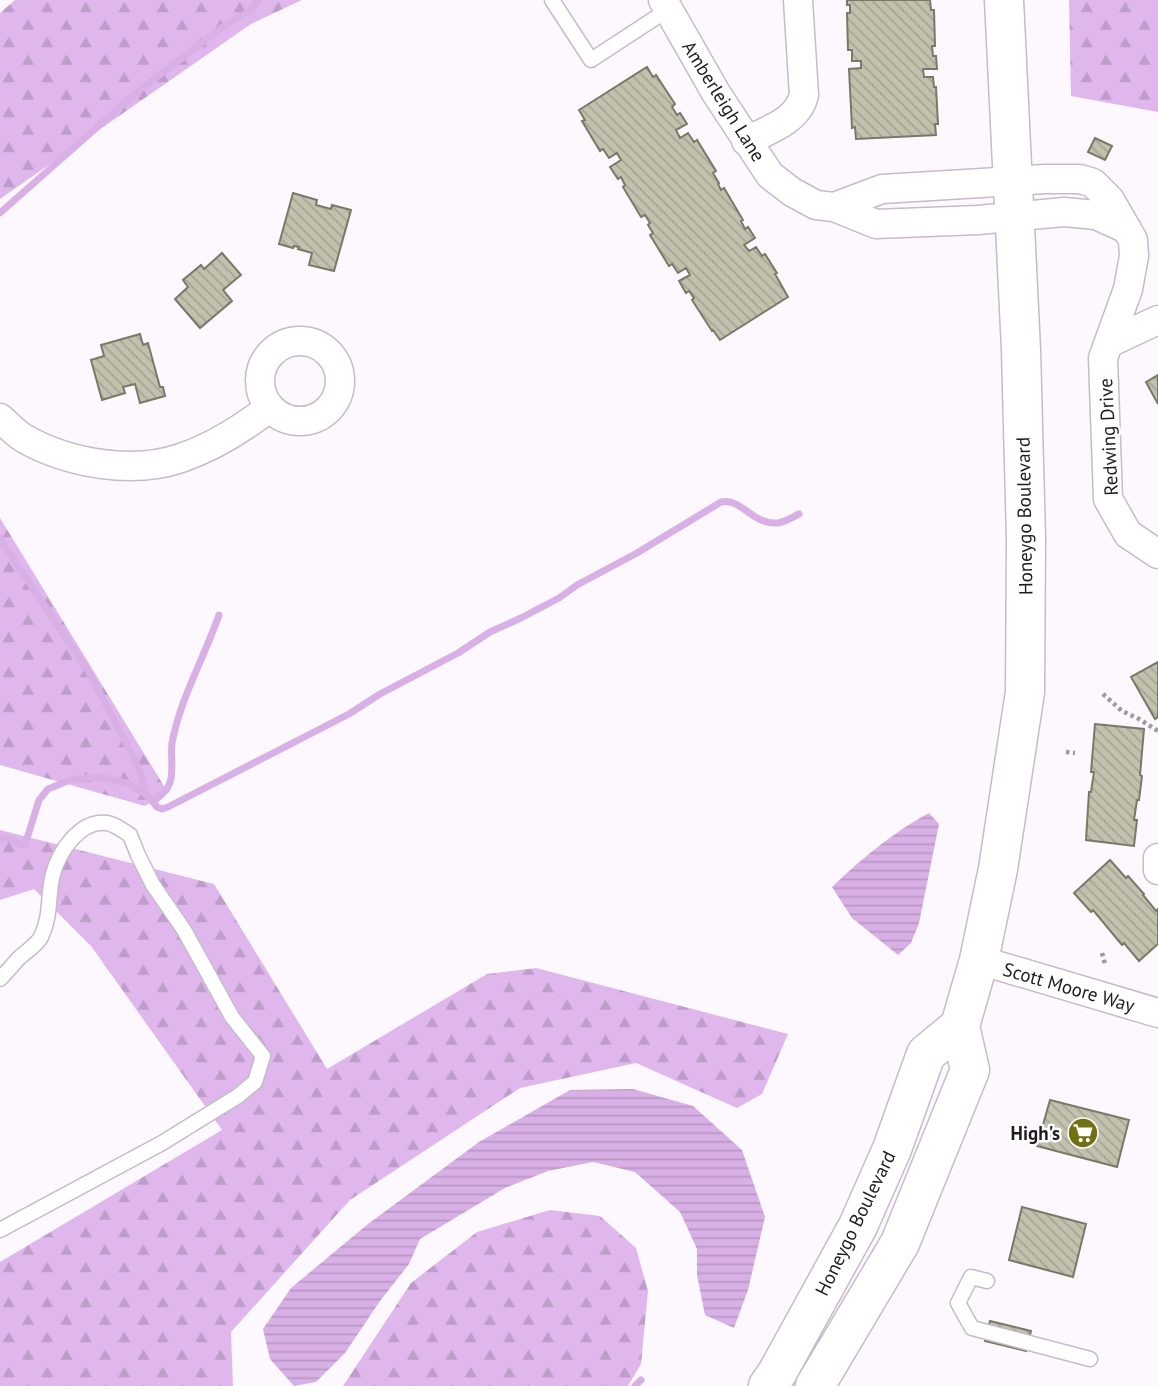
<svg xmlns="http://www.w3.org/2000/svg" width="1158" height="1386" viewBox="0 0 1158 1386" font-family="'PT Sans',sans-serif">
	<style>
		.forest { fill: url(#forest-firs) }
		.water { fill: url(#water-rules) }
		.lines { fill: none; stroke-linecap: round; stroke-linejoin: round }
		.stream { stroke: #d8b0e6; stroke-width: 7 }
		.building { fill: url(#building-back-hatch); stroke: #797967; stroke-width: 2 }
		.lane-casing { stroke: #c6bacb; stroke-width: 17 }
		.street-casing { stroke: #c6bacb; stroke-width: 31 }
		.secondary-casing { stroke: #c6bacb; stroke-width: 41 }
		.path { stroke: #9e999f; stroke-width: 4.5; stroke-dasharray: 3.5 3.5; stroke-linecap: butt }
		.lane { stroke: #fff; stroke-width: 14 }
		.street { stroke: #fff; stroke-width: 28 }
		.secondary { stroke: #fff; stroke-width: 38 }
		.labels { text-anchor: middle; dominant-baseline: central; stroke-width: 5; stroke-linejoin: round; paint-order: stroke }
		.street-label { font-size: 19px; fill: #201b21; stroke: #fff }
		.poi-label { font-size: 19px; font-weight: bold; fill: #201b21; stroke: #fff; text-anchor: end }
	</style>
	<defs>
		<pattern id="forest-firs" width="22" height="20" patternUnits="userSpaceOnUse" patternTransform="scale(1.75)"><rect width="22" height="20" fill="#dfb7ed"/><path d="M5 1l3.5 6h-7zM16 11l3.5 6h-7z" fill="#bf9dcb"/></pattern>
		<pattern id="water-rules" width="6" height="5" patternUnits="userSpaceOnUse" patternTransform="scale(1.75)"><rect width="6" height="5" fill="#d8b0e6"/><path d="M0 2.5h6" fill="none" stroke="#b997c5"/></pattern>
		<pattern id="building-back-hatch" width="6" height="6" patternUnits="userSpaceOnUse" patternTransform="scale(1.75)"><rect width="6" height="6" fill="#c1c1ae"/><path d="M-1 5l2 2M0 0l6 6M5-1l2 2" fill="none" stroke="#a6a595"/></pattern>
	</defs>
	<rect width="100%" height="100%" fill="#fdf8fe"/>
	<path class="forest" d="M15,0h287l-51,24 -251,175v-186z
		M1069,0h89v112l-87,-16z
		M0,518l167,273 -22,15 -145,-41z
		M0,830l214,54 113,185 160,-95 49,-6 252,66 -26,60 -25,14 -101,-45 -116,25 -170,112 -119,132 2,54h-233v-124l222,-132 -131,-184 -57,-57 -34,11z
		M550,1210l50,6 36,32 12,43 -7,73 -13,22h-285l68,-103 66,-51z"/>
	<path class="water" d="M929,813l10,11 -20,99 -8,20 -13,12 -46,-37 -20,-31c28,-27 63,-56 97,-74z
		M633,1089l60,17 49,44 23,67 -17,73 -14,38 -29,-13 -8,-40v-26l-17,-37 -45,-40 -42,-10 -45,9 -43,17 -85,51 -11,25 -29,37 -35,52 -29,29 -22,4 -24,-27 -7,-30 28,-41 77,-64 111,-82 91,-52z"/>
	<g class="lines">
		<path class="stream" d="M0,213l137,-121 91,-69 22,-12 8,-11
			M0,539l87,130 47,89 8,20 4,17
			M153,802c4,-4 9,-7 12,-11 11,-11 5,-33 7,-48 8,-44 32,-85 47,-128
			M0,840l6,-2 9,3 4,3 6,1 14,-45 9,-11 22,-9 29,-3 28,6 20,12 10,12 5,2 6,-2 181,-93 31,-20 78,-41 32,-21 31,-14 38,-20 18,-13 60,-32 84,-51c21,-4 31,23 57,21 7,-1 15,-6 21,-9
			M635,1386l6,-6"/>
	</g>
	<path class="building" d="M847,0h83l1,10h3l1,36h-3l1,10h3l1,13h-14l1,8h9l1,10h2l2,37h-3l1,11 -80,4 -1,-12 -3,1 -3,-59 12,-1v-7h-9v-11h-4l-1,-37h3v-8h-3z
		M647,67l6,10 3,-2 19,29 -3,3 5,8 3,-2 7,11 -11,6 4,8 8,-5 6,9 3,-2 19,31 -3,2 6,10 -1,1 3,6 3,-2 19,32 -2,1 4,8 3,-2 7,11 -11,7 5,6 7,-4 6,9 3,-2 12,19 -2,1 13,23 -68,43 -7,-10 -1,1 -20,-31 2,-2 -5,-7 -3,2 -7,-12 11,-6 -4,-7 -8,5 -6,-9 -3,2 -19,-31 3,-2 -5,-8 2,-2 -5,-8 -4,2 -18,-30 2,-2 -4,-8 -3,2 -8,-12 11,-7 -4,-7 -8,5 -6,-9 -3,2 -18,-30 3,-1 -6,-10z
		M1095,138l17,8 -7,14 -17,-8z
		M293,193l24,7 -1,5 15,4 1,-4 19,5 -17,61 -25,-6 3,-12 -14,-4 1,-2 -5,-1 -1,2 -14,-4z
		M222,253l19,22 -18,15 9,11 -32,27 -25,-29 13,-12 -5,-7 18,-15 3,4z
		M140,334l3,11 5,-2 12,44h3l2,9 -25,7 -5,-19 -12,3 2,6 -23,7 -11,-40 13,-4 -3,-11z
		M1158,375v29l-12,-22z
		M1158,662v55l-3,2 -24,-42z
		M1095,724l49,5 -4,46 2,1 -3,24h-2l-3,20h3l-3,26 -48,-6 3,-48h2l3,-20h-3z
		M1110,860l16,18 2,-2 16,18 -1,1 13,16 2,-2v35l-19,17 -15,-18 -2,2 -29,-35 -2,2 -17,-19z
		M1050,1100l79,20 -12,47 -80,-21z
		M1022,1207l64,17 -13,53 -64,-17z
		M990,1321l41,10 -5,20 -41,-10z"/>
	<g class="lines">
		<g class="lane-casing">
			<path id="lane" d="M552,0l39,60 78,-51
				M0,979c6,-6 12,-13 18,-20 7,-7 18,-13 23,-22 11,-23 6,-41 12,-63 6,-22 27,-55 54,-51 8,1 16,8 23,12l8,20 15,30 31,45 48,87 31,39 -8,26 -17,14 -76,47 -162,87
				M987,1281l-16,-4 -13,26 14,25 118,31"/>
		</g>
		<g class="street-casing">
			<path id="street" d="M663,0l53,93 54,82 22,17 24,13 18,2 42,17 102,-4 86,-8 32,3 31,14
				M746,141c22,-11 52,-20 58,-46l-6,-95
				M834,207l48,-18 163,-10h35l13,4 17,17 23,40 1,16 -6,33 -25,69 5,141 20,35 30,20
				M260 381a40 40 0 1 1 80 0a40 40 0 1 1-80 0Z
				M1109,343l49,-23
				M0,418c8,7 16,16 25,21 43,24 107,36 156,19 32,-11 61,-29 88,-50
				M1158,858v12
				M979,960l179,53"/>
		</g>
		<g class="secondary-casing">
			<path id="secondary" d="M768,1386l9,-13 81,-147 34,-77 34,-95 34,-28
				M815,1386l85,-143 70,-173 -10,-44 19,-66 19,-91 27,-177 1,-153 -5,-189 -17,-350"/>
		</g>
		<path class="path" d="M1103,694l19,17 17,8 19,12
			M1066,752l9,1
			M1102,953l3,11"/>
		<use href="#lane" class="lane"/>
		<use href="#street" class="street"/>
		<use href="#secondary" class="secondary"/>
	</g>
	<defs>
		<g id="supermarket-disc" transform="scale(1.575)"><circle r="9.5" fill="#737012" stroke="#fff"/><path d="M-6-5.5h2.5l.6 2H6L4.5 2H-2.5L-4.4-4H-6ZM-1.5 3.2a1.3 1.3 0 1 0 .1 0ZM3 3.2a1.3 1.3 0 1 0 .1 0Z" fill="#fff"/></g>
	</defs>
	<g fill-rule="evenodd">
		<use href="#supermarket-disc" x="1083" y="1133"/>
	</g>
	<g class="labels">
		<g class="street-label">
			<text transform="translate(724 101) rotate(58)">Amberleigh Lane</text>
			<text transform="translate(1108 437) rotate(-93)">Redwing Drive</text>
			<text transform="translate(1024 516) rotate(-91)">Honeygo Boulevard</text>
			<text transform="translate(1069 987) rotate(16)">Scott Moore Way</text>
			<text transform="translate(855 1223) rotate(-64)">Honeygo Boulevard</text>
		</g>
		<g class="poi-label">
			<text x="1060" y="1133">High's</text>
		</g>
	</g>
</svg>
